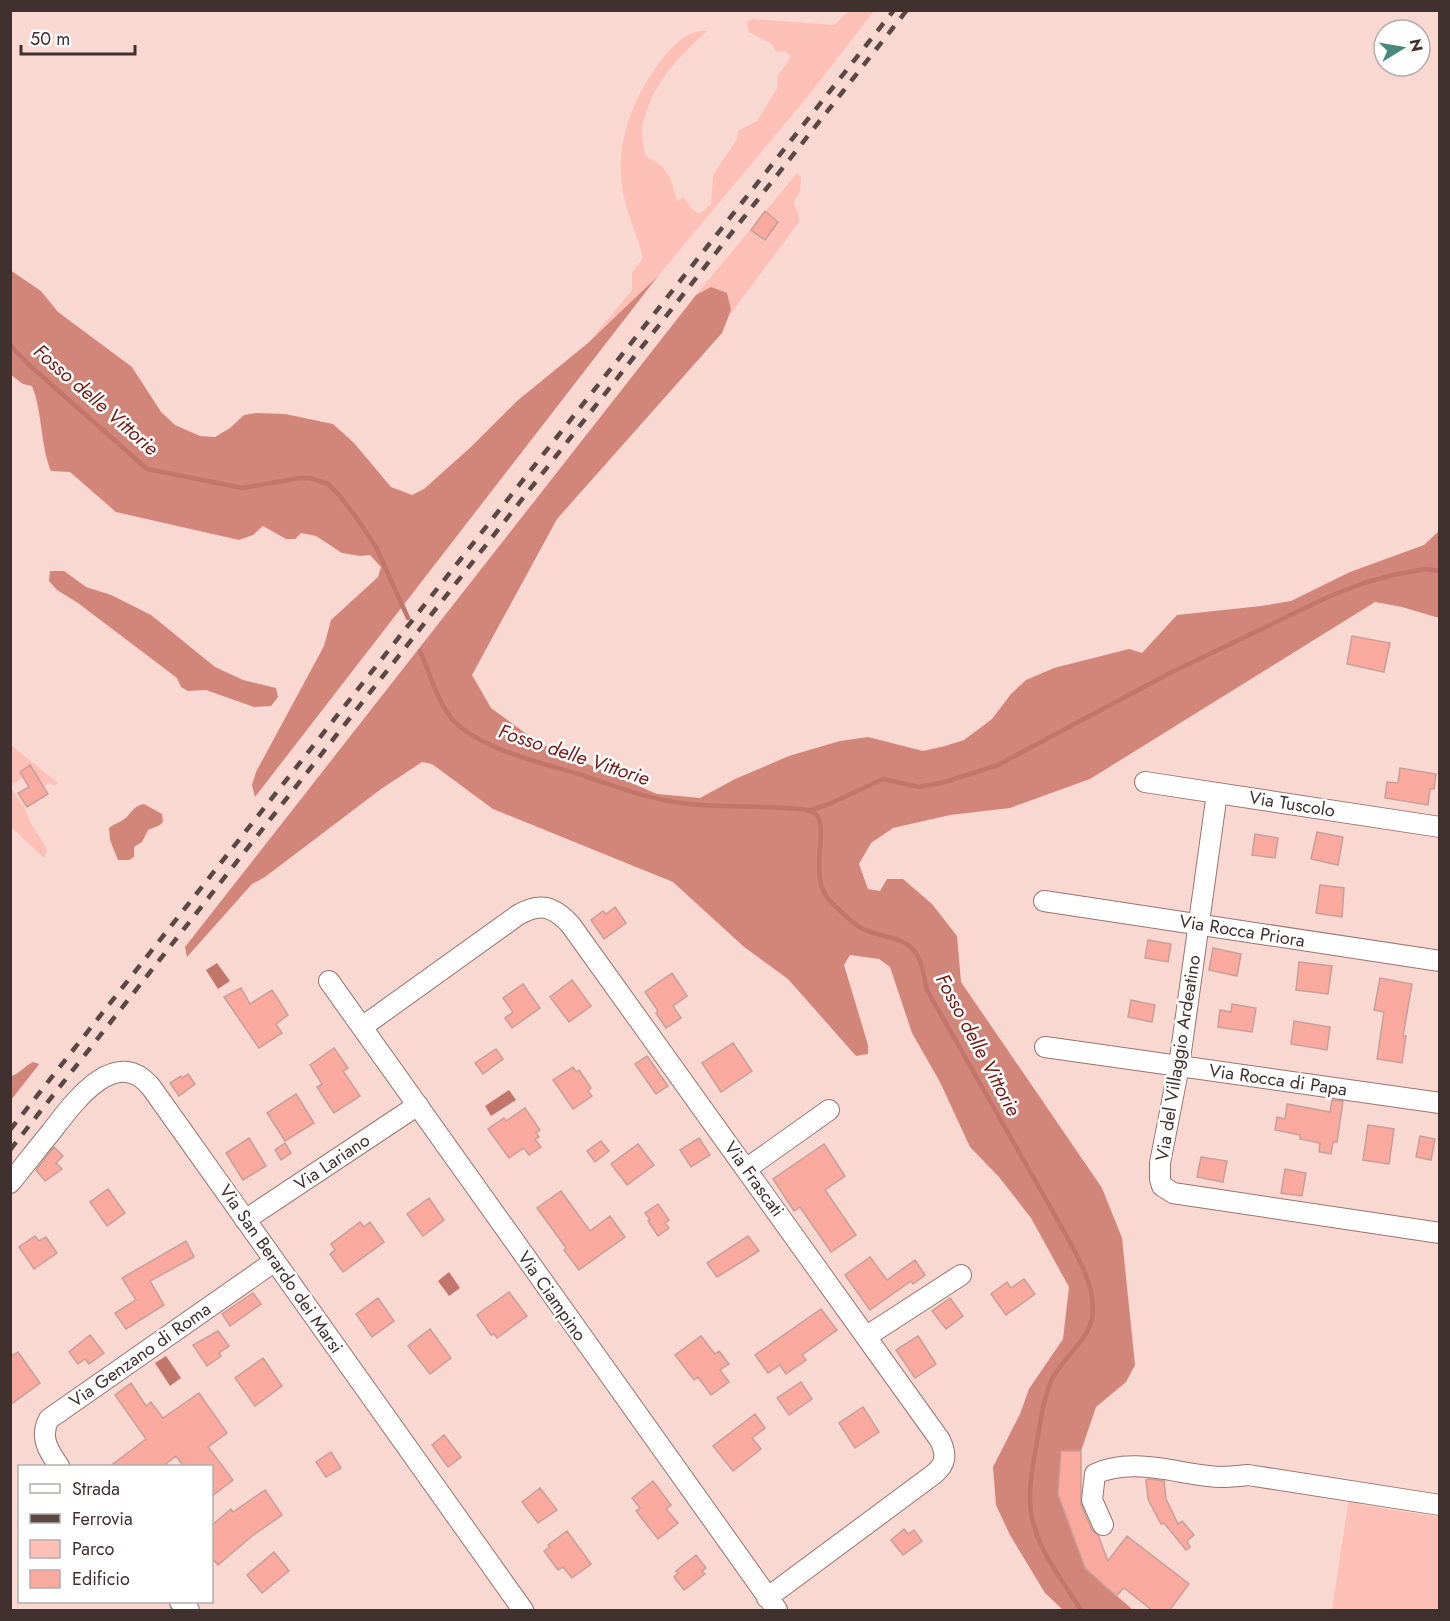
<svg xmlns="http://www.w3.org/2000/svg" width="1450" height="1621" viewBox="0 0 1450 1621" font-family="Jost,sans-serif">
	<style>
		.green { fill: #fcc0b6 }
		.forest { fill: #d28579 }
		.water { fill: #c2766b }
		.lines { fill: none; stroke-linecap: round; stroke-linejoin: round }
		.stream { stroke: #c2766b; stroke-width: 4.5 }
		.building { fill: #f9a99d; stroke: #c79f99; stroke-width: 1.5 }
		.minor-casing { stroke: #99746e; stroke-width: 22 }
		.minor { stroke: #fff; stroke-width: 20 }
		.rail { stroke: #5b4845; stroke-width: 4.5; stroke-dasharray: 10 10; stroke-linecap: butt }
		.labels { text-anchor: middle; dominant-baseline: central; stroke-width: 5; stroke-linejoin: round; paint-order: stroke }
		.street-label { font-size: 18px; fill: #41312e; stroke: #fff }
		.water-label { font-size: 20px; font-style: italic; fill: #751913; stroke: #fff }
	</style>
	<rect width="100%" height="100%" fill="#fad8d2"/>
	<path class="green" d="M849,11h25l-66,85 -150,180 -70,67 44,-53v-17l11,-15c-5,-22 -16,-43 -20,-66 -9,-47 10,-96 39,-133 11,-13 26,-30 45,-28 -30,27 -57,55 -65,97 -1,8 2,19 3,28 23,10 26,21 32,45l7,-4 7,11 8,6 12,-10 2,-29 24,-36 1,-8 19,-10 21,-34 -1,-10 14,-20 -6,-6 -9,1 -4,-8 -23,-12 -2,-6 1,-5 5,-2 81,6z
		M797,173l4,4 -1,15 -7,11 6,11v8l-70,94 2,-6 -20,-23 -15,8z
		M11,745l47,38 -5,3 -3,-4 -6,5 -14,-22 -10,7 3,5 -12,8z
		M10,786l16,24 4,12 16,25v7l-2,4 -33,-31z
		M1349,1498l12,1 1,6 77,12v93h-107z"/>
	<path class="forest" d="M10,270l31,21 17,21 74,55 29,45 14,13 25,11 15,1 15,-9 14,-13 12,-2 29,1 48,10 21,19 37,44 21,8 12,-6 48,-43 45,-45 71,-58 70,-67 -403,521 -3,-12 4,-13 68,-126 7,-26 47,-43 3,-10 -11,-12 -10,1 -18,-3 -26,-17 -15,-3 -6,6h-9l-23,-13 -10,9 -14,5 -123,-28 -46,-40 -19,-1c-11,-27 -8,-57 -19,-85l-9,-2 -12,-9z
		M711,287l16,6 4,17 -9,23 -165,186 -85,156 19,33 48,35 118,51 43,4 35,-19 54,-23 51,-15 28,-4 55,14 22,-5 19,-6 28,-21 19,-25 15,-14 28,-12 75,-19 13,4 35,-38 84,-9 30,-5 59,-29 74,-27 15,-14v87l-37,-11 -27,-5 -285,177 -80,29 -60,7 -57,13 -22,15 -12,21 9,25 12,2 7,-12h16l29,25 25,32 4,46 141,206 20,50 13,127 -9,17 -30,25 -15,44h-20l-3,43 27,74 48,42h-70l-18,-17 -35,-58 -14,-30 -3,-38 27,-53 9,-25 34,-50 6,-52 -38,-69 -32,-41 -29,-30 -30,-65 -28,-49 -22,-66 -11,-8 -29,-4 -6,10 24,80v9l-12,2 -68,-77 -45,-33 -70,-64 -180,-73 -61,-45 -10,-2 -41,27 -116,88 -13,7 -65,73 -2,-10 511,-652z
		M50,571h14l22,16 25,8 40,20 64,52 28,13 33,8 2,9 -7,9 -17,1 -48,-17 -18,1 -7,-4 -4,-9 -99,-75 -21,-13 -8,-9z
		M144,804l18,10 1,8 -3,3 -12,5 -6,12 -8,5v10l-5,3h-11l-8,-20 -1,-12c5,-4 9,-5 14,-8 9,-6 9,-14 21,-16z
		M33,1062l6,2 -2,3 -26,33v-24c9,-2 13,-10 22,-14z"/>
	<path class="water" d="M217,963l13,18 -12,8 -12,-19z
		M509,1090l7,10 -25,16 -6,-10z
		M449,1272l11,16 -11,8 -11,-15z
		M166,1356l15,22 -11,8 -15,-23z"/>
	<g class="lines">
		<path class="stream" d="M10,345l17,18 120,106 95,19 58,-10h10l18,6 11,11 17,22 20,30 32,71
			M420,651c10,22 17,51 33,69 27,29 91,44 129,55 38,13 77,28 118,30 29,2 58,1 86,3 9,1 20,0 27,4 21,11 -10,66 20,92 9,8 18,18 28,24 17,10 45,7 56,27 6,9 7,24 10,35l138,243c14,26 32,56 27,86 -5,22 -29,39 -40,60 -9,20 -11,41 -15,62 -3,18 -7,36 -7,55 -1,44 29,79 51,114
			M808,811l21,-7 54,-25 36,8 26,-5 53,-17 172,-92 160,-77 34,-13 29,-8 33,-6 14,2"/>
	</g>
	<path class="building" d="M765,211l13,11 -13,18 -14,-10z
		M1352,636l38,7 -6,29 -37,-8z
		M30,765l18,29 -21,13 -9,-14 11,-6 -9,-15z
		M1400,768l36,6 -2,15h-4l-2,16 -43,-7 2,-16 11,1z
		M1317,832l26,5 -5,28 -27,-6z
		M1255,834l23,4 -3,20 -23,-3z
		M1320,885l24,3 -2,29 -26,-4z
		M615,907l11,16 -22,16 -13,-19 12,-9 3,3z
		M1148,940l23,4 -3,18 -23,-4z
		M1213,948l28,6 -4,22 -28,-6z
		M1299,962l33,4 -4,28 -32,-4z
		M672,973l15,23 -14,10 8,12 -15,10 -10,-15 2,-2 -13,-19z
		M1380,978l32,6 -9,52h3l-4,27 -25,-4 7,-47 -10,-2z
		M572,980l19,26 -22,16 -19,-25z
		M523,984l17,24 -28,20 -7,-10 8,-6 -10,-14z
		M241,988l9,16 22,-14 16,25 -12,9 6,9 -23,15 -35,-51z
		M1131,1000l24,5 -3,17 -24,-5z
		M1232,1004l24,4 -4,24 -34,-5 2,-17 11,2z
		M1294,1021l36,6 -3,23 -36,-6z
		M733,1043l19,28 -31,21 -19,-29z
		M334,1048l14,20 -5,3 17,25 -26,17 -17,-26 5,-3 -12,-19z
		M496,1049l7,10 -20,15 -8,-11z
		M647,1056l21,30 -12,8 -21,-30z
		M573,1067l3,5 3,-2 12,18 -3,3 4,5 -19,13 -20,-29z
		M188,1074l7,10 -16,12 -9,-13 11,-7 1,2z
		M296,1094l18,29 -29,18 -18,-28z
		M1332,1100l11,1 -6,41h-4l-2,12 -12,-2 1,-9 -20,-4v-4l-25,-5 2,-13 8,2 2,-15 43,8z
		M525,1108l15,22 -4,3 3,4 -4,2 6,8 -12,8 -5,-7 -15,10 -21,-29 16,-11 2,3z
		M1368,1125l26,4 -5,35 -26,-4z
		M1420,1136l15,3 -4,21 -15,-3z
		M249,1138l17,28 -23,14 -17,-27z
		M699,1138l11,17 -19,12 -11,-17z
		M601,1141l8,10 -14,11 -8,-11z
		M285,1143l6,10 -10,7 -6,-10z
		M638,1144l16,21 -27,20 -16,-21z
		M824,1144l21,32 -20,14 31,45 -25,17 -31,-45 -6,4 -21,-32z
		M54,1147l9,9 -7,7 6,6 -17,12 -9,-11z
		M1201,1157l26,4 -4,21 -26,-5z
		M1285,1169l21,4 -4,23 -21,-3z
		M108,1189l17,24 -18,13 -17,-24z
		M561,1191l29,40 20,-15 15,21 -46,33 -15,-20 2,-2 -29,-40z
		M429,1198l15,22 -21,16 -16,-22z
		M658,1204l11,16 -4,3 4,5 -11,8 -10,-15 2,-1 -5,-7z
		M360,1222l4,5 6,-5 14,20 -41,30 -13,-18 5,-4 -4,-6z
		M35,1236l4,5 7,-4 11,16 -23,16 -15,-22z
		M748,1236l11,15 -42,26 -10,-14z
		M186,1241l8,16 -44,24 14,24 -38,24 -11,-16 21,-13 -14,-22z
		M870,1257l17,23 28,-20 10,15 -12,9 -2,-3 -41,29 -25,-35z
		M1024,1279l11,15 -29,21 -15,-21 16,-12 4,6z
		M509,1292l18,24 -30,22 -3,-4 -3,1 -14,-20z
		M253,1293l8,11 -31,22 -8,-12z
		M378,1298l16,23 -22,16 -16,-23z
		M950,1298l13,18 -17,13 -14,-18z
		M821,1309l16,21 -35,25 4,5 -20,14 -6,-9 -12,8 -13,-18z
		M430,1329l21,29 -21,16 -22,-28z
		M218,1331l11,15 -10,7 2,3 -14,10 -14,-21z
		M90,1335l14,18 -15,11 -4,-5 -7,5 -9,-12z
		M701,1336l14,18 4,-3 10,13 -9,6 9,12 -18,13 -13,-18 -4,3 -19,-25z
		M918,1336l18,28 -21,14 -19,-28z
		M18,1352l22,31 -30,22v-48z
		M263,1358l19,28 -27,20 -20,-28z
		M801,1382l11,17 -23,16 -12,-17z
		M131,1383l15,23 5,-4 12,16 36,-25 28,40 -19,14 25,33 -21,16v-29h-28l-8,-11 -14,11h-53l37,-28 -31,-44z
		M863,1407l16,25 -24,16 -16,-25z
		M755,1414l10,14 -13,10 9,11 -28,22 -20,-25z
		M444,1435l17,22 -13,10 -16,-22z
		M1061,1451h20v53l11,26 6,5 10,26 19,-25 62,48 -20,27h-16l-29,-23 -8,8 -31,-28 -27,-74z
		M331,1452l10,16 -15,9 -10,-15z
		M1149,1479l15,2 2,18 12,25 4,-3 12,14 -7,6 3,6 -4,3 -22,-27 -3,1 -13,-25 -2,-19z
		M653,1481l18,24 -5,4 12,14 -20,16 -22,-28 4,-3 -8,-10z
		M540,1488l17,22 -19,13 -16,-21z
		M265,1490l17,25 -30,21 -34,29 -6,-7v-33l19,-16 2,3z
		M904,1529l4,5 6,-4 8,11 -19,14 -12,-15z
		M567,1531l24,33 -19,14 -9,-11 -5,3 -14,-19 6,-4 -2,-2z
		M274,1552l15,19 -27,22 -15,-18z
		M696,1555l10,13 -4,3 3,3 -21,16 -10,-13 4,-4 -2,-2z"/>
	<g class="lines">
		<g class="minor-casing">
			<path id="minor" d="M1145,782l295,45
				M1217,793l-38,273 -19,97v16l2,7 11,7 267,40
				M1044,901l396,60
				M329,981l448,629
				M362,1027l156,-112c22,-13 35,-9 52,9l370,516c7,15 6,24 -6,34l-167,124
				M1045,1047l395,56
				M746,1169l83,-59
				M10,1183c14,-17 27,-34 41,-51 21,-27 64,-89 100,-45l372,523
				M245,1220l173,-115
				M867,1336l94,-61
				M59,1466c-10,-14 -20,-29 -10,-47l226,-158
				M1103,1525l-11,-25 3,-26c39,-18 84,1 125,3 9,0 19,-1 28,-2l192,30
				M180,1602l9,8"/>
		</g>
		<use href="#minor" class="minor"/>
		<path class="rail" d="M10,1130l884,-1120
			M10,1150l897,-1140"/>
	</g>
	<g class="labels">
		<g class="street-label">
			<text transform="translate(1292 804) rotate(9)">Via Tuscolo</text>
			<text transform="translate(1242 931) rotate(9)">Via Rocca Priora</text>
			<text transform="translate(1178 1058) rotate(-81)">Via del Villaggio Ardeatino</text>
			<text transform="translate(1278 1080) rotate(8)">Via Rocca di Papa</text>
			<text transform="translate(332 1162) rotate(-34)">Via Lariano</text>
			<text transform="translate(754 1179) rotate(54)">Via Frascati</text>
			<text transform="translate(281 1269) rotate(55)">Via San Berardo dei Marsi</text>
			<text transform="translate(552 1296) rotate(55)">Via Ciampino</text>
			<text transform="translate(140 1355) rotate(-35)">Via Genzano di Roma</text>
		</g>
		<g class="water-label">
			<text transform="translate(96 400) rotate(41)">Fosso delle Vittorie</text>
			<text transform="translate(574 755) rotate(18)">Fosso delle Vittorie</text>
			<text transform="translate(978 1045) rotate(62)">Fosso delle Vittorie</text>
		</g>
	</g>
	<rect width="1450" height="1621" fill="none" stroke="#41312e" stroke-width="24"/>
	<rect x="18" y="1465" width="195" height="138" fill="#ffffff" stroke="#b3adab" stroke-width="1.5"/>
	<rect x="30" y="1484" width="30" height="9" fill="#ffffff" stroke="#b3adab" stroke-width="1.5"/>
	<text x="72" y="1495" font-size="18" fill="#41312e">Strada</text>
	<rect x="30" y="1514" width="30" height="9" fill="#5b4845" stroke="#b3adab" stroke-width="1.5"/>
	<text x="72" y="1525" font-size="18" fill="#41312e">Ferrovia</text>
	<rect x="30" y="1540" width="30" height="18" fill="#fcc0b6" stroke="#b3adab" stroke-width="1.5"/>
	<text x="72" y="1555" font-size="18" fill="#41312e">Parco</text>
	<rect x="30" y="1570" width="30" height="18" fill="#f9a99d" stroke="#b3adab" stroke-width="1.5"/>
	<text x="72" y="1585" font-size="18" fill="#41312e">Edificio</text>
	<g transform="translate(1402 48) rotate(79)"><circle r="28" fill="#ffffff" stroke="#b3adab" stroke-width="1.5"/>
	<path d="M0-4.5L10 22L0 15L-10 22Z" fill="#478a7c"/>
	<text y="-9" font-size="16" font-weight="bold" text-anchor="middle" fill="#41312e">N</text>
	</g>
	<path d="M21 45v9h114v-9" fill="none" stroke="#41312e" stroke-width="3"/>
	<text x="30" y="45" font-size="18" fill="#41312e" stroke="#ffffff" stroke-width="4.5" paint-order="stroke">50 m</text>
</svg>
